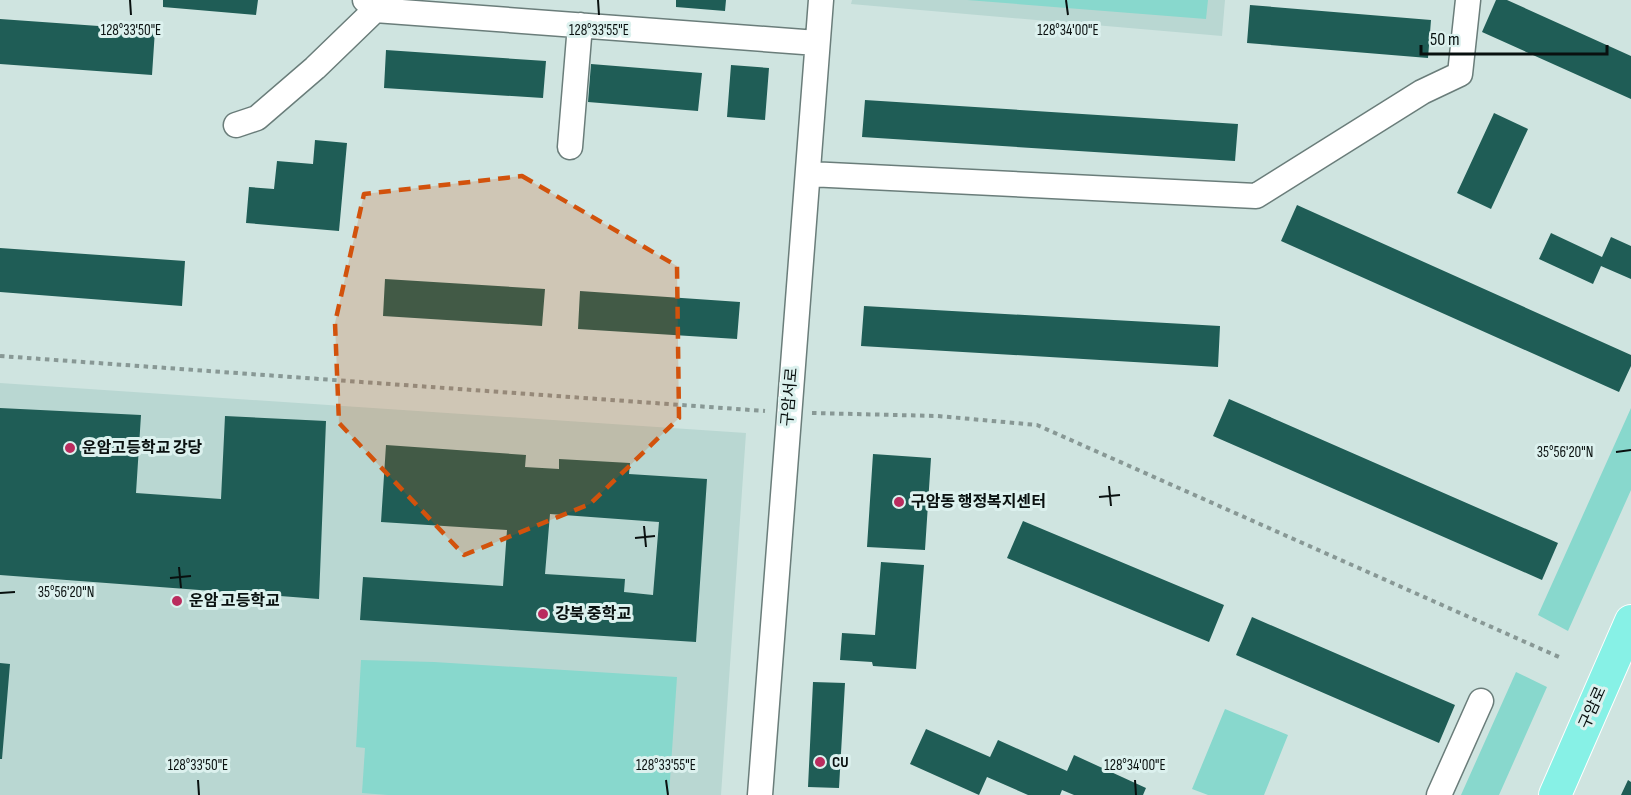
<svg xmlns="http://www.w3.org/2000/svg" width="1631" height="795" viewBox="0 0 1631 795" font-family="'Sofia Sans Condensed','Noto Sans KR',sans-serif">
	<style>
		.built { fill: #b9d7d2 }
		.green { fill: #88d8cd }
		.building { fill: #1f5d56; fill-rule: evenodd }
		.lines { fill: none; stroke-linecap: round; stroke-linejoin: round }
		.minor-casing { stroke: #6a7d7a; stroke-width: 27 }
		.major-casing { stroke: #fff; stroke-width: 34 }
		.path { stroke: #889895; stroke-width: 4; stroke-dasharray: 4.5 4.5; stroke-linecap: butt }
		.minor { stroke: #fff; stroke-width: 24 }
		.major { stroke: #87f1e6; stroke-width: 32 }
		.marked { fill: #d2520c; fill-opacity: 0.2; stroke: #d2520c; stroke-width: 4.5; stroke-dasharray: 12 8; stroke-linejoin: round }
		.ticks { fill: none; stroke: #09100f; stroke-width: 2 }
		.poi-dot { fill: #ba2c5e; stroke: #dcf1ee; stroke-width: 2 }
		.labels { text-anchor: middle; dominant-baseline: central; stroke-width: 6; stroke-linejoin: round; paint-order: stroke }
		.street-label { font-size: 16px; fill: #09100f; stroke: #dcf1ee }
		.poi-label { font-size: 16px; font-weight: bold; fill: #09100f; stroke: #dcf1ee; text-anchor: start }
		.ticks-label { font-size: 15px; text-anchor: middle; fill: #09100f; stroke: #dcf1ee; stroke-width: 6; stroke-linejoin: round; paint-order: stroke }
	</style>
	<rect width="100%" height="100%" fill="#cfe4e0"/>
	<path class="built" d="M852,0h373l-3,36 -371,-32z
		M0,383l746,50 -25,362h-721z"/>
	<path class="green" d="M967,0h241l-2,19z
		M1631,408v82l-63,141 -30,-16z
		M361,660l73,2 243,15 -8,118h-281l-26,-2 3,-45 -9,-1z
		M1516,672l31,15 -48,108h-38z
		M1225,709l63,26 -24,60h-56l-16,-6z"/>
	<path class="building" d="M163,0h95l-2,15 -93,-8z
		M676,0h50l-1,11 -49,-4z
		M1496,0h11l124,56v43l-149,-67z
		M1250,5l181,15 -3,38 -181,-15z
		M0,19l155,11 -3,45 -152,-11z
		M386,50l160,11 -3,37 -159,-10z
		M591,64l111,9 -4,38 -110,-9z
		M731,65l38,3 -4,52 -38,-3z
		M865,100l373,24 -3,37 -373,-24z
		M1494,113l34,16 -37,80 -34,-16z
		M315,140l32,3 -8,88 -93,-8 3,-36 25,2 3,-28 36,3z
		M1297,205l334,150v11l-12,26 -338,-151z
		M1551,233l51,24 9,-20 20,9v33l-30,-13 -8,18 -54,-25z
		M0,248l185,13 -3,45 -182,-14z
		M385,279l160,10 -3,37 -159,-10z
		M580,291l160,11 -3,37 -159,-10z
		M864,306l356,20 -2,41 -357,-21z
		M1229,399l329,144 -16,37 -329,-144z
		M0,408l141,7 -5,78 85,6 4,-83 101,5 -7,178 -319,-24z
		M386,445l140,10 -1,12 34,2v-10l71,4 -1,11 78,5 -11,163 -336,-22 3,-43 140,9 4,-56 -126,-8zM550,514l109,8 -6,73 -29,-3 1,-13 -80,-5z
		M873,454l58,4 -6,92 -58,-3z
		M1023,521l201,84 -15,37 -202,-84z
		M881,562l43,3 -8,104 -43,-3 -1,-4 -32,-2 2,-27 33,2z
		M1252,617l203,88 -16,38 -203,-88z
		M0,663l10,1 -8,95h-2z
		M813,682l32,1 -6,105 -31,-1z
		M926,729l64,28 8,-17 69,31 7,-16 72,33 -3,7h-69l-12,-5 -2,5h-32l-41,-18 -8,18 -69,-31z
		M1628,780l3,2v13h-10z"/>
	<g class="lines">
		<g class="minor-casing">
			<path id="minor" d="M365,0l10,10 442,33
				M236,125l21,-7 58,-50 60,-58
				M570,147l10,-122
				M809,174l447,22 166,-104 38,-18 8,-74
				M760,795l61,-795
				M1439,795l42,-94"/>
		</g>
		<g class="major-casing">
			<path id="major" d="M1555,795l76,-174"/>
		</g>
		<path class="path" d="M0,356l765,55
			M812,413l126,3 99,9 522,232"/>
		<use href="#minor" class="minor"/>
		<use href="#major" class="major"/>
	</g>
	<path class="marked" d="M522,176l155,90 2,152 -89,86 -126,51 -125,-132 -4,-100 29,-129z"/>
	<path class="ticks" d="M130,0l1,15M598,0l1,15M1066,0l2,15M1616,452l15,-2M1109,486l2,20M1099,497l21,-2M644,526l2,21M635,538l20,-2M179,567l2,21M170,578l21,-2M0,593l15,-1M198,780l1,15M666,780l2,15M1135,780l1,15"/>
	<g class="poi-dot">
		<circle cx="70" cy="448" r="6"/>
		<circle cx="899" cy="502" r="6"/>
		<circle cx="177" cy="601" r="6"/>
		<circle cx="543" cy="614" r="6"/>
		<circle cx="820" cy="762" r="6"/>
	</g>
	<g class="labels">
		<g class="street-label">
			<text transform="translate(790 397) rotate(-85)">구암서로</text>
			<text transform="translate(1593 708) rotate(-66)">구암로</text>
		</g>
		<g class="poi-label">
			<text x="82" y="448">운암고등학교 강당</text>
			<text x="911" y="502">구암동 행정복지센터</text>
			<text x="189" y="601">운암 고등학교</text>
			<text x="555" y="614">강북 중학교</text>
			<text x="832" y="762">CU</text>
		</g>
	</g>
	<g class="ticks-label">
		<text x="131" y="35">128°33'50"E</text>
		<text x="599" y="35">128°33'55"E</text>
		<text x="1068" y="35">128°34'00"E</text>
		<text x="1565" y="457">35°56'20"N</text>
		<text x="66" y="597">35°56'20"N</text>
		<text x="198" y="770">128°33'50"E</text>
		<text x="666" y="770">128°33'55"E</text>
		<text x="1135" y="770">128°34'00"E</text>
	</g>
	<path d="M1421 45v9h186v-9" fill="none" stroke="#09100f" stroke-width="3"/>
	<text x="1430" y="45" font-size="18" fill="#09100f" stroke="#dcf1ee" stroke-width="4.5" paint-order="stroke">50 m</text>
</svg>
